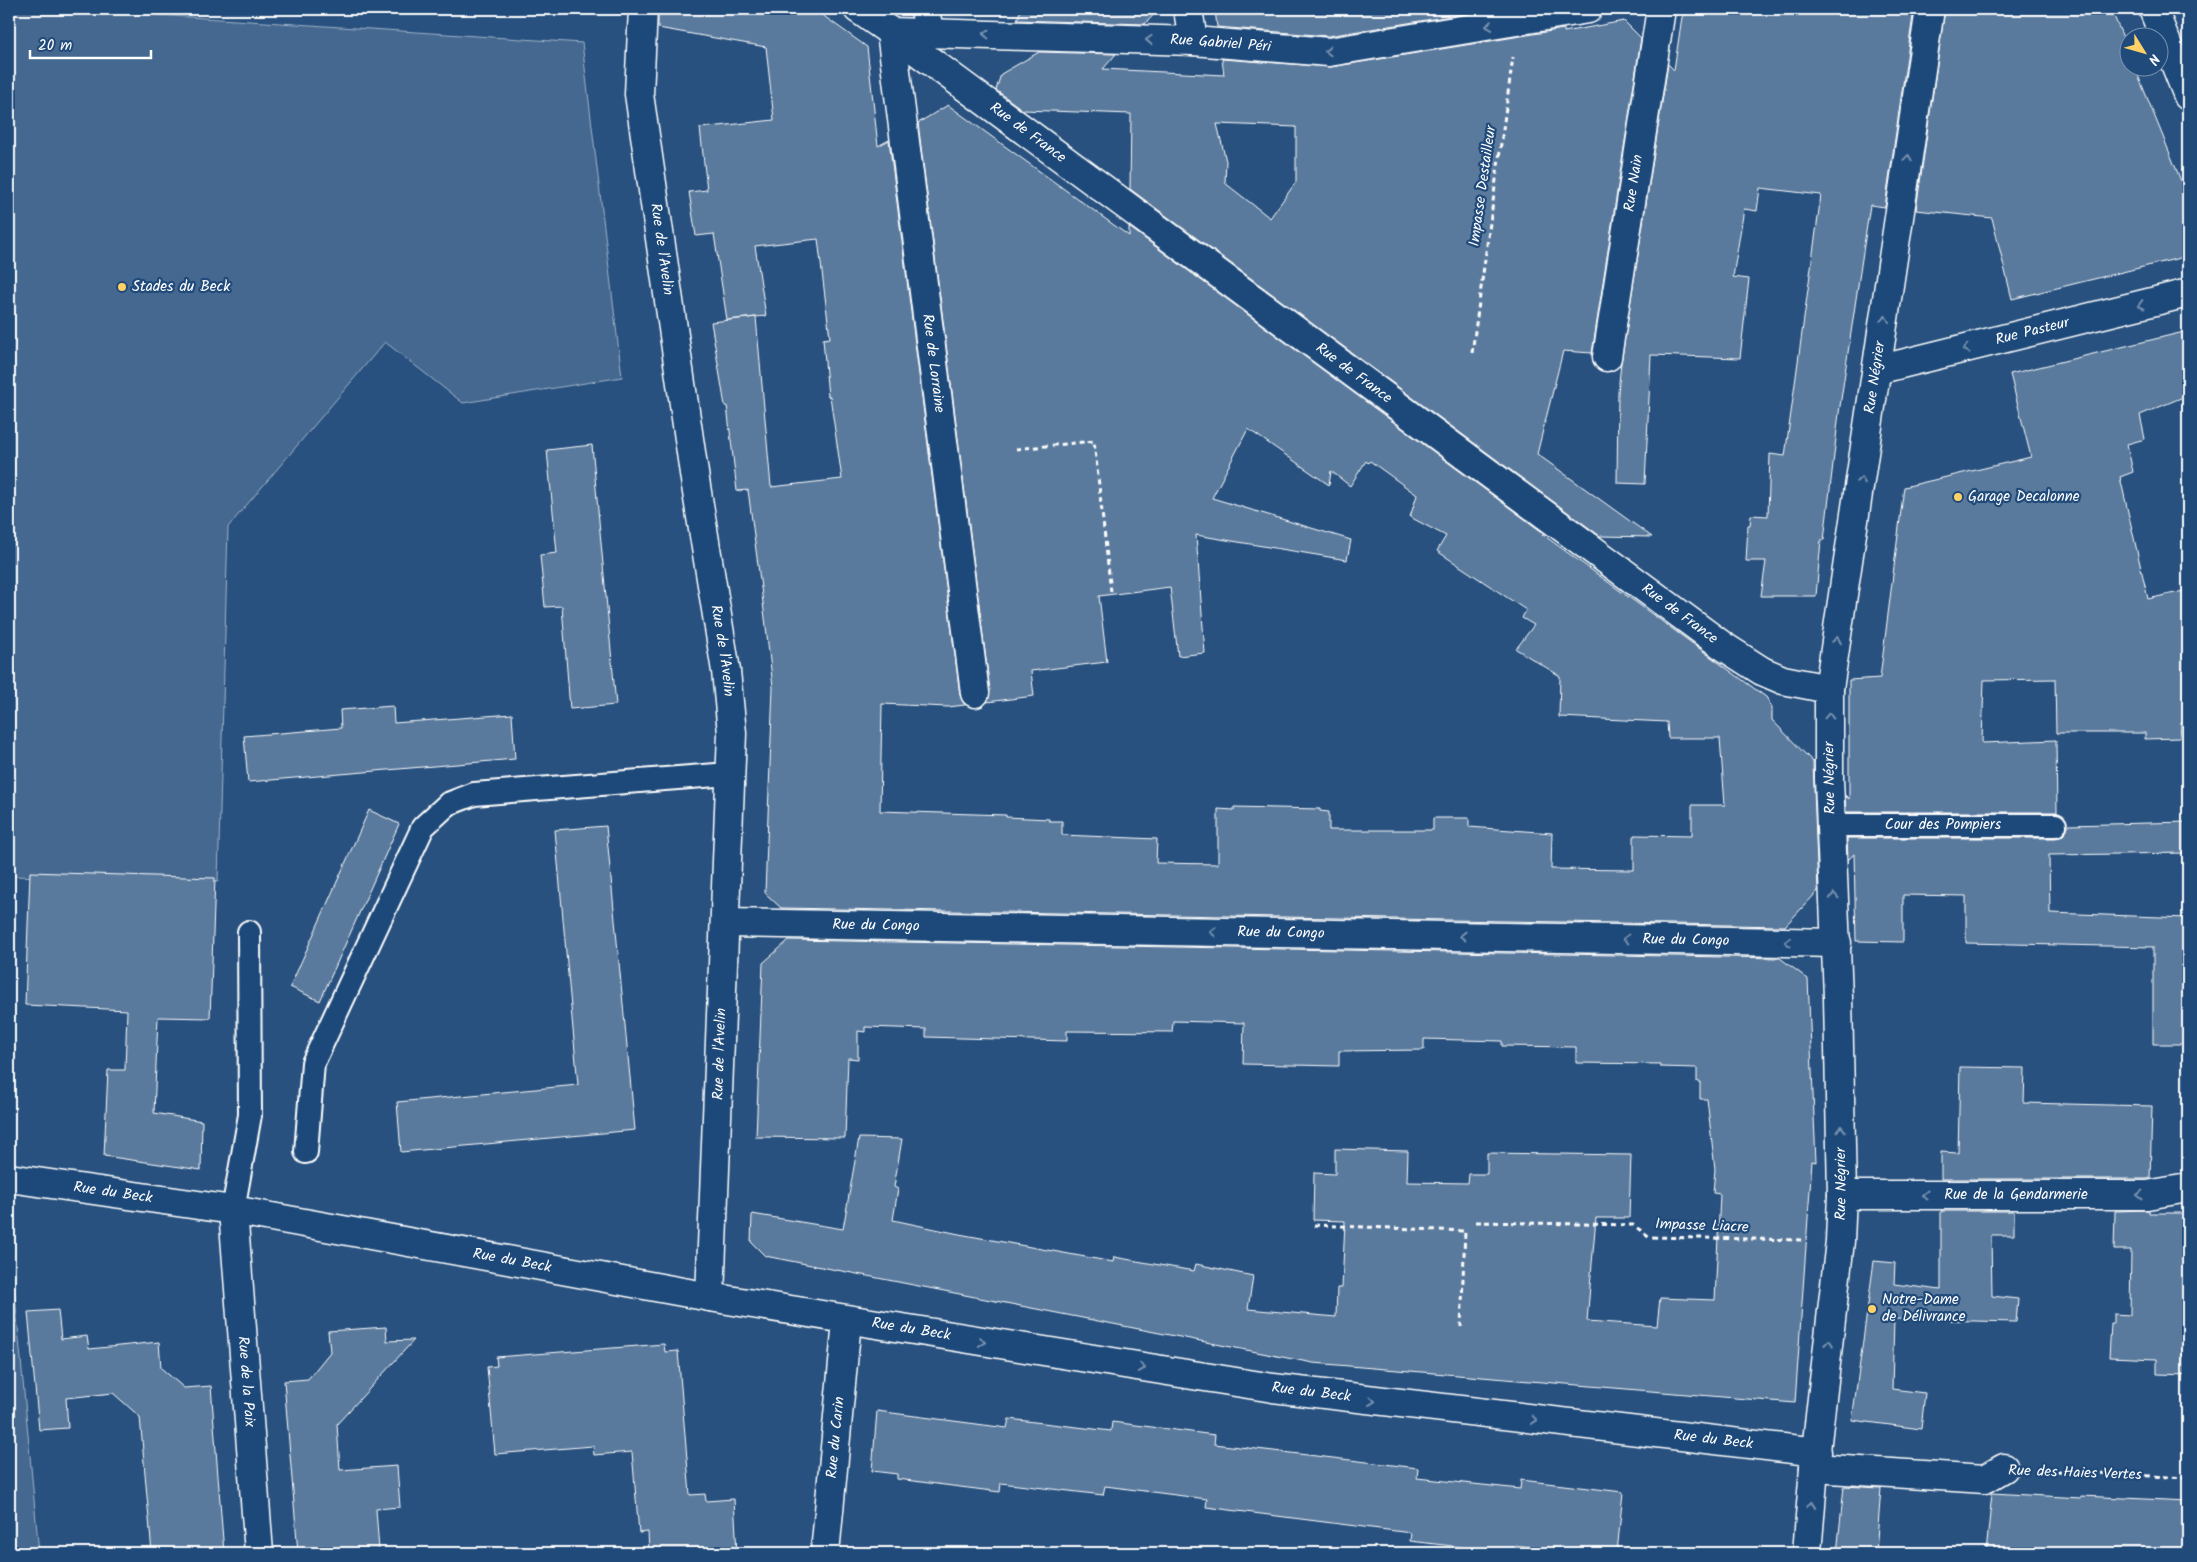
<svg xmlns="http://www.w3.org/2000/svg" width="2197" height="1562" viewBox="0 0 2197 1562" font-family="Kalam,sans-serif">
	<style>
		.green { fill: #446890; stroke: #a2b4c8 }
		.building { fill: #5a7a9d; stroke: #fff; fill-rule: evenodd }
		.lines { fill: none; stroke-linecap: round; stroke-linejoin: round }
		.service-casing { stroke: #fff; stroke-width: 26 }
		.minor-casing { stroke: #fff; stroke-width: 31 }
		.path { stroke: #fff; stroke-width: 3; stroke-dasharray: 5 4; stroke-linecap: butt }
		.service { stroke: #1f4a7a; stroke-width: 22 }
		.minor { stroke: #1f4a7a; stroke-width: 28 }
		.oneway { stroke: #7992af }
		.poi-dot { fill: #ffd166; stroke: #1f4a7a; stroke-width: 2 }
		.labels { text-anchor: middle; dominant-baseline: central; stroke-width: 4.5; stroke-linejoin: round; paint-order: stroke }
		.street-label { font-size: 15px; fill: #fff; stroke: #1f4a7a }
		.poi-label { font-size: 15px; fill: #fff; stroke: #1f4a7a; text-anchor: start }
	</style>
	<rect width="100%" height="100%" fill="#28517f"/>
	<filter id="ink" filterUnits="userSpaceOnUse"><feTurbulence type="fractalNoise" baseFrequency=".02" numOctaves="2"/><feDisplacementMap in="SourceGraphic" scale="10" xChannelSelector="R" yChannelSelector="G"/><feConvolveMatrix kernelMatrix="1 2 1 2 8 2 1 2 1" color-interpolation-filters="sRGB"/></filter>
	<g filter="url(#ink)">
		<path class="green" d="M9,9h59l514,34 40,334 -159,26 -78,-61 -157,185 -10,354 -209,-5z
			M9,1231l30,322h-30z"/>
		<path class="building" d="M658,9h156l53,38 11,99 11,-6 71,555 5,10 -17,2 -66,-3 -2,107 126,4v2l43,2v2h13v14l95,4 -1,24 62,1v-55l16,1v-3l86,2v2l9,1v18h104v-12h36v9l83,6 -1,36 83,1v-35l58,1v-31h33l-5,-67h-52l-1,-16 -108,-5 1,-41 -44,-27 18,-24 -12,-7 4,-8 -89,-59 9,-15 -36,-19 7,-22 -47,-34 -2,2 -2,-2 -16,25 -19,-15 -2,14 -81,-56 -36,69 139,42 -4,20 -151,-25 9,118 -27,3 -8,-69 -71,9 8,66 -76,9 3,25 -47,6 3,-11 -72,-568 30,-18 181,131v-9l416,307h-3l224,163 6,10v13l41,42 5,129 -33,35 -1004,-18 -16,-15 8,-206 -8,-69 -17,-128 -11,1 -10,-85h-2l-14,-84 45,-5 15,170 71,-8 -12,-83 -2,1 -5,-58 7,-1 -12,-99 -63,7 11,70 -39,4 -13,-86 -18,2 -7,-44 18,-2 -7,-62 74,-8 -8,-73 -108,-19z
			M1021,9h138l-14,15 -128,-4z
			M1215,9h279l-166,27 -111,-9z
			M1690,9h224l-29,198 -15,-2 -31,208 -15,127h-3l-5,56h-55l5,-35h-20l2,-36h2l1,-10 17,1 2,-62 15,2 36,-261 -61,-7 -3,23 -13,-2 -11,68 16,2 -9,79 -89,-3 -6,129 -28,-1 1,-91 3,-29 47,-299 6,6 8,-53z
			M1945,9h166l19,45v14h5l53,130v58l-176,43 -20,-81 -76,-8z
			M1624,21l17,17 -49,315 -29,-2 -26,103 115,83 -52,-1 -470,-347 1,-75 -108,-4 -27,-20 5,-16 38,-22 77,2 -13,15 121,6 -2,-16 109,8 233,-38v3zM1217,124l79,3v55l-26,36 -45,-35 1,-22z
			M2188,331v64l-48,20 5,24 -18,5 6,28 -13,5 28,122 40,-9v132h-7l-1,16 -35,1v-6h-89l-1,-54 -71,1 -2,63 74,-3 1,72h-211l-1,-17 4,4v-119l31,-2 24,-191 127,-30 -21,-83z
			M592,445l24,260 -46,4 -8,-103 -17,1 -5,-52 17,-2 -10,-103z
			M393,706l1,17 118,-9 3,45 -267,23 -4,-46 97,-8 -1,-18z
			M369,810l30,14 -79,177 -30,-14z
			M2188,822v31l-139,2 1,58 138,5v126h-35v-97l-187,-4v-47l-63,-1v47l-47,-1 -2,-87 -6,6 -1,-22h208l6,-1 5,-5 2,-7z
			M606,826l29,304 -234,22 -4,-50 181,-17 -23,-255z
			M30,872l185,6 -5,140 -52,-1 -4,96 48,8 -1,49 -97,-14 4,-86h17l2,-60 -102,-5z
			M789,940l991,18 28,21 8,183 -4,-1 -17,242 -482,-40 -548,-107 -14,-14 1,-28 91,15 16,-91 43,1 -8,48 4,2 -5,31 66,14 154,28 1,-5 80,14 2,-7 57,12 -5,33 88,8 1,-29h5l3,-67 -32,-1 1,-47 21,1v-25l73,2 -1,31 61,1 1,-9h18v-21l144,2 -2,63h-33l-9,103 70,5 3,-28 55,2 5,-106 -7,-1 2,-24 -8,-70h-7v-17h-3v-14l-37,-1v-3l-84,-1v-16l-74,-1v-5l-78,-2v11l-85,1v15l-96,-2 1,-41 -71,-2 -1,11 -105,-1v10l-141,-4v-8l-61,-2v5l-7,-1v28l-10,-1 -3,80 -89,-1 7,-174z
			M1960,1067l65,1 -1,35 128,3 -2,73h-209v-27l17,1z
			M2149,1210v3h39v162l-31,-1v-15l-48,-2 2,-33h3v-10l16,1 1,-65h-17l1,-39z
			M1941,1211h73v24h-23l1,61 26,3 -2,23 -122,-3 -2,70 33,4 -4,36 -69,-9 22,-159 21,2 -1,21 47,6z
			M58,1310l3,29 26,-3 2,13 70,-7 2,26 23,20 27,-2 13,167h-72l-12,-136 -27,-24 -47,5 2,30 -29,2 -11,-118z
			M386,1327l1,14 27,-1 -77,84 3,46 57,-4 3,41 -24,2 3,41 -23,3h-58l-14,-172 24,-2 22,-27 -2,-21z
			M664,1344l1,8 13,-1 12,144 15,-1 1,7 28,-2 3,54h-88l-1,-21 -9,1 -7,-81 -38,3 -1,-9 -98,8 -8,-87 10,-1 -1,-9z
			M877,1411l130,17 2,-9 102,12 1,-9 103,13 -1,9 204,24 -1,10 103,11 1,-9 102,12 -6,61h-33l-70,-8 -3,8 -101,-12 1,-8 -205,-26 1,-8 -102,-13 -2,9 -102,-12 -1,9 -103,-13v-5l-25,-3z
			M1844,1486l37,2 -5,65h-39z
			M1992,1493l89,5v-2l107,5v52h-202z"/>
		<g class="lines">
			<g class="service-casing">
				<g id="service">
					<path id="s1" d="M1831,825h224"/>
					<path d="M306,1152l7,-89 110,-236 25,-23 26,-10 255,-20"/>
					<path d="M233,1210l17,-95 -1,-183"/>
				</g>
			</g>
			<g class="minor-casing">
				<g id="minor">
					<path id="s2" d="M643,9l-4,85 56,386 31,191 6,62 -22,564"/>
					<path id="s3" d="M858,9l33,23 302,9 136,11 259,-43"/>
					<path d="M925,9l4,23"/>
					<path d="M1188,9l5,32"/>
					<path d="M2153,9l35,87"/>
					<path id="s4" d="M891,32l832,614 39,25 21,9 46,9"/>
					<path id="s5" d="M891,32l84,661"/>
					<path id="s6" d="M1607,357l54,-348"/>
					<path id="s7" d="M1877,370l311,-77"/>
					<path id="s8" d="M725,923l1112,20"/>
					<path id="s9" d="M9,1178l224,32 477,87 563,91 544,64"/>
					<path id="s10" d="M1842,1195h305l41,-7"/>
					<path id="s11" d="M233,1210l26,343"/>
					<path d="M1814,1468l171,11 19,-11"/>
					<path id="s12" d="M825,1553l22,-232"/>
					<path id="s13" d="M1807,1553l7,-85 26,-227 2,-46 -4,-198 -9,-218v-90l101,-680"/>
				</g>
			</g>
			<path class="path" d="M1472,353l41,-296
				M1016,449l78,-8 17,151
				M1476,1222l157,3 17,12 155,3
				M1314,1225l151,6 -4,96
				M2038,1470l150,8"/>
			<use href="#service" class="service"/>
			<use href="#minor" class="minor"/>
		</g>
		<defs><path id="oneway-chevron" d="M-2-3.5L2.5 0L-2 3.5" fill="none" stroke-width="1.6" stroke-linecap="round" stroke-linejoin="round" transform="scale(1.25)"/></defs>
		<g class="oneway">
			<use href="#oneway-chevron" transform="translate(1489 26) rotate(171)"/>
			<use href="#oneway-chevron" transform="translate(986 34) rotate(-178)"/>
			<use href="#oneway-chevron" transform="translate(1149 40) rotate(-178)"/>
			<use href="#oneway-chevron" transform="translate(1328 51) rotate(178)"/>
			<use href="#oneway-chevron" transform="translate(1908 158) rotate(-82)"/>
			<use href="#oneway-chevron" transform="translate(2141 305) rotate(166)"/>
			<use href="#oneway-chevron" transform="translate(1885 319) rotate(-82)"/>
			<use href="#oneway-chevron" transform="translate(1966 349) rotate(166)"/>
			<use href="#oneway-chevron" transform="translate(1861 480) rotate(-81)"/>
			<use href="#oneway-chevron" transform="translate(1837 640) rotate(-81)"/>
			<use href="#oneway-chevron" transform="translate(1829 716) rotate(-89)"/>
			<use href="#oneway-chevron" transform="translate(1834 896) rotate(-93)"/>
			<use href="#oneway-chevron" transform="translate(1213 932) rotate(-179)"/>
			<use href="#oneway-chevron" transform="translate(1463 936) rotate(-179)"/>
			<use href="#oneway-chevron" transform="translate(1626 939) rotate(-179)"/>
			<use href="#oneway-chevron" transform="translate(1788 942) rotate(-179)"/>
			<use href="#oneway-chevron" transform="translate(1841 1129) rotate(-91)"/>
			<use href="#oneway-chevron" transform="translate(1925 1195) rotate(-180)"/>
			<use href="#oneway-chevron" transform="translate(2140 1195) rotate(179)"/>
			<use href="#oneway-chevron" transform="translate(982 1342) rotate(9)"/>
			<use href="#oneway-chevron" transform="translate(1829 1343) rotate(-84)"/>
			<use href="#oneway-chevron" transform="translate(1142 1368) rotate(9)"/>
			<use href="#oneway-chevron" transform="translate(1372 1401) rotate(7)"/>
			<use href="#oneway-chevron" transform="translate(1534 1420) rotate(6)"/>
			<use href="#oneway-chevron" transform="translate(1811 1505) rotate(-85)"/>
		</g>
	</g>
	<g class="poi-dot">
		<circle cx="122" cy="287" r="5"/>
		<circle cx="1958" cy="497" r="5"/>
		<circle cx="1872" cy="1309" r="5"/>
	</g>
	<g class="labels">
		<g class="street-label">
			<text stroke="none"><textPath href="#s3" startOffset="370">Rue Gabriel Péri</textPath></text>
			<text stroke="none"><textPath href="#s4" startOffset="170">Rue de France</textPath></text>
			<text stroke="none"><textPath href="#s6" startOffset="176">Rue Nain</textPath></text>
			<text transform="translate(1483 186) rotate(-82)">Impasse Destailleur</text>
			<text stroke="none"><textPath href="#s2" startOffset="242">Rue de l'Avelin</textPath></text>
			<text stroke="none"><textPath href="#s7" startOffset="160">Rue Pasteur</textPath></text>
			<text stroke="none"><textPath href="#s5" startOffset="334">Rue de Lorraine</textPath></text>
			<text stroke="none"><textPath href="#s4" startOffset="575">Rue de France</textPath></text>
			<text stroke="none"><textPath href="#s13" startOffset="1181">Rue Négrier</textPath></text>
			<text stroke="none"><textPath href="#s4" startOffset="980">Rue de France</textPath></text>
			<text stroke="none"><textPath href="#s2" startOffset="648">Rue de l'Avelin</textPath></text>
			<text transform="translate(1830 778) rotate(-91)">Rue Négrier</text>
			<text stroke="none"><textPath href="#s1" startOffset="112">Cour des Pompiers</textPath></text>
			<text stroke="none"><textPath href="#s8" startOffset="151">Rue du Congo</textPath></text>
			<text stroke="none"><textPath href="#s8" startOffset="556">Rue du Congo</textPath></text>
			<text stroke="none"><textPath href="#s8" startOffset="961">Rue du Congo</textPath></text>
			<text transform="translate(720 1054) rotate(-88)">Rue de l'Avelin</text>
			<text stroke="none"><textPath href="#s13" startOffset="371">Rue Négrier</textPath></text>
			<text stroke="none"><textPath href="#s9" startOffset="105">Rue du Beck</textPath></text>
			<text stroke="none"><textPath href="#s10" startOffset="174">Rue de la Gendarmerie</textPath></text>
			<text transform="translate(1702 1226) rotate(2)">Impasse Liacre</text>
			<text stroke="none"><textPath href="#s9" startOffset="510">Rue du Beck</textPath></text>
			<text stroke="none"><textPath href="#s9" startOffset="915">Rue du Beck</textPath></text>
			<text stroke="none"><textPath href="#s11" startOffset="172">Rue de la Paix</textPath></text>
			<text stroke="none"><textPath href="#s9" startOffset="1320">Rue du Beck</textPath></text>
			<text stroke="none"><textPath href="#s12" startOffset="116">Rue du Carin</textPath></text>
			<text stroke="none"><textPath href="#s9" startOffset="1725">Rue du Beck</textPath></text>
			<text transform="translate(2075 1473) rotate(2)">Rue des Haies Vertes</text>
		</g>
		<g class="poi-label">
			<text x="132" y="287">Stades du Beck</text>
			<text x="1968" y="497">Garage Decalonne</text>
			<text x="1882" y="1300">Notre-Dame<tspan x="1882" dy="17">de Délivrance</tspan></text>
		</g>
	</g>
	<rect width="2197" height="1562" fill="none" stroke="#1f4a7a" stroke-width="30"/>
	<rect x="15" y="15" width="2167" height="1532" fill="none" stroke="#fff" stroke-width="2" filter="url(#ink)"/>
	<g transform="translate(2144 52) rotate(127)"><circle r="24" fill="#1f4a7a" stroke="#7992af"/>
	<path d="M0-4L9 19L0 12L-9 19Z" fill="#ffd166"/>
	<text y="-8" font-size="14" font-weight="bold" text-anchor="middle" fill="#ffffff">N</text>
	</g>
	<path d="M30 50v8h121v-8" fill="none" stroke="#ffffff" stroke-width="2.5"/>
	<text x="38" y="50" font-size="15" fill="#ffffff" stroke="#1f4a7a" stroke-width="4" paint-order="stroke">20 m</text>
</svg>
